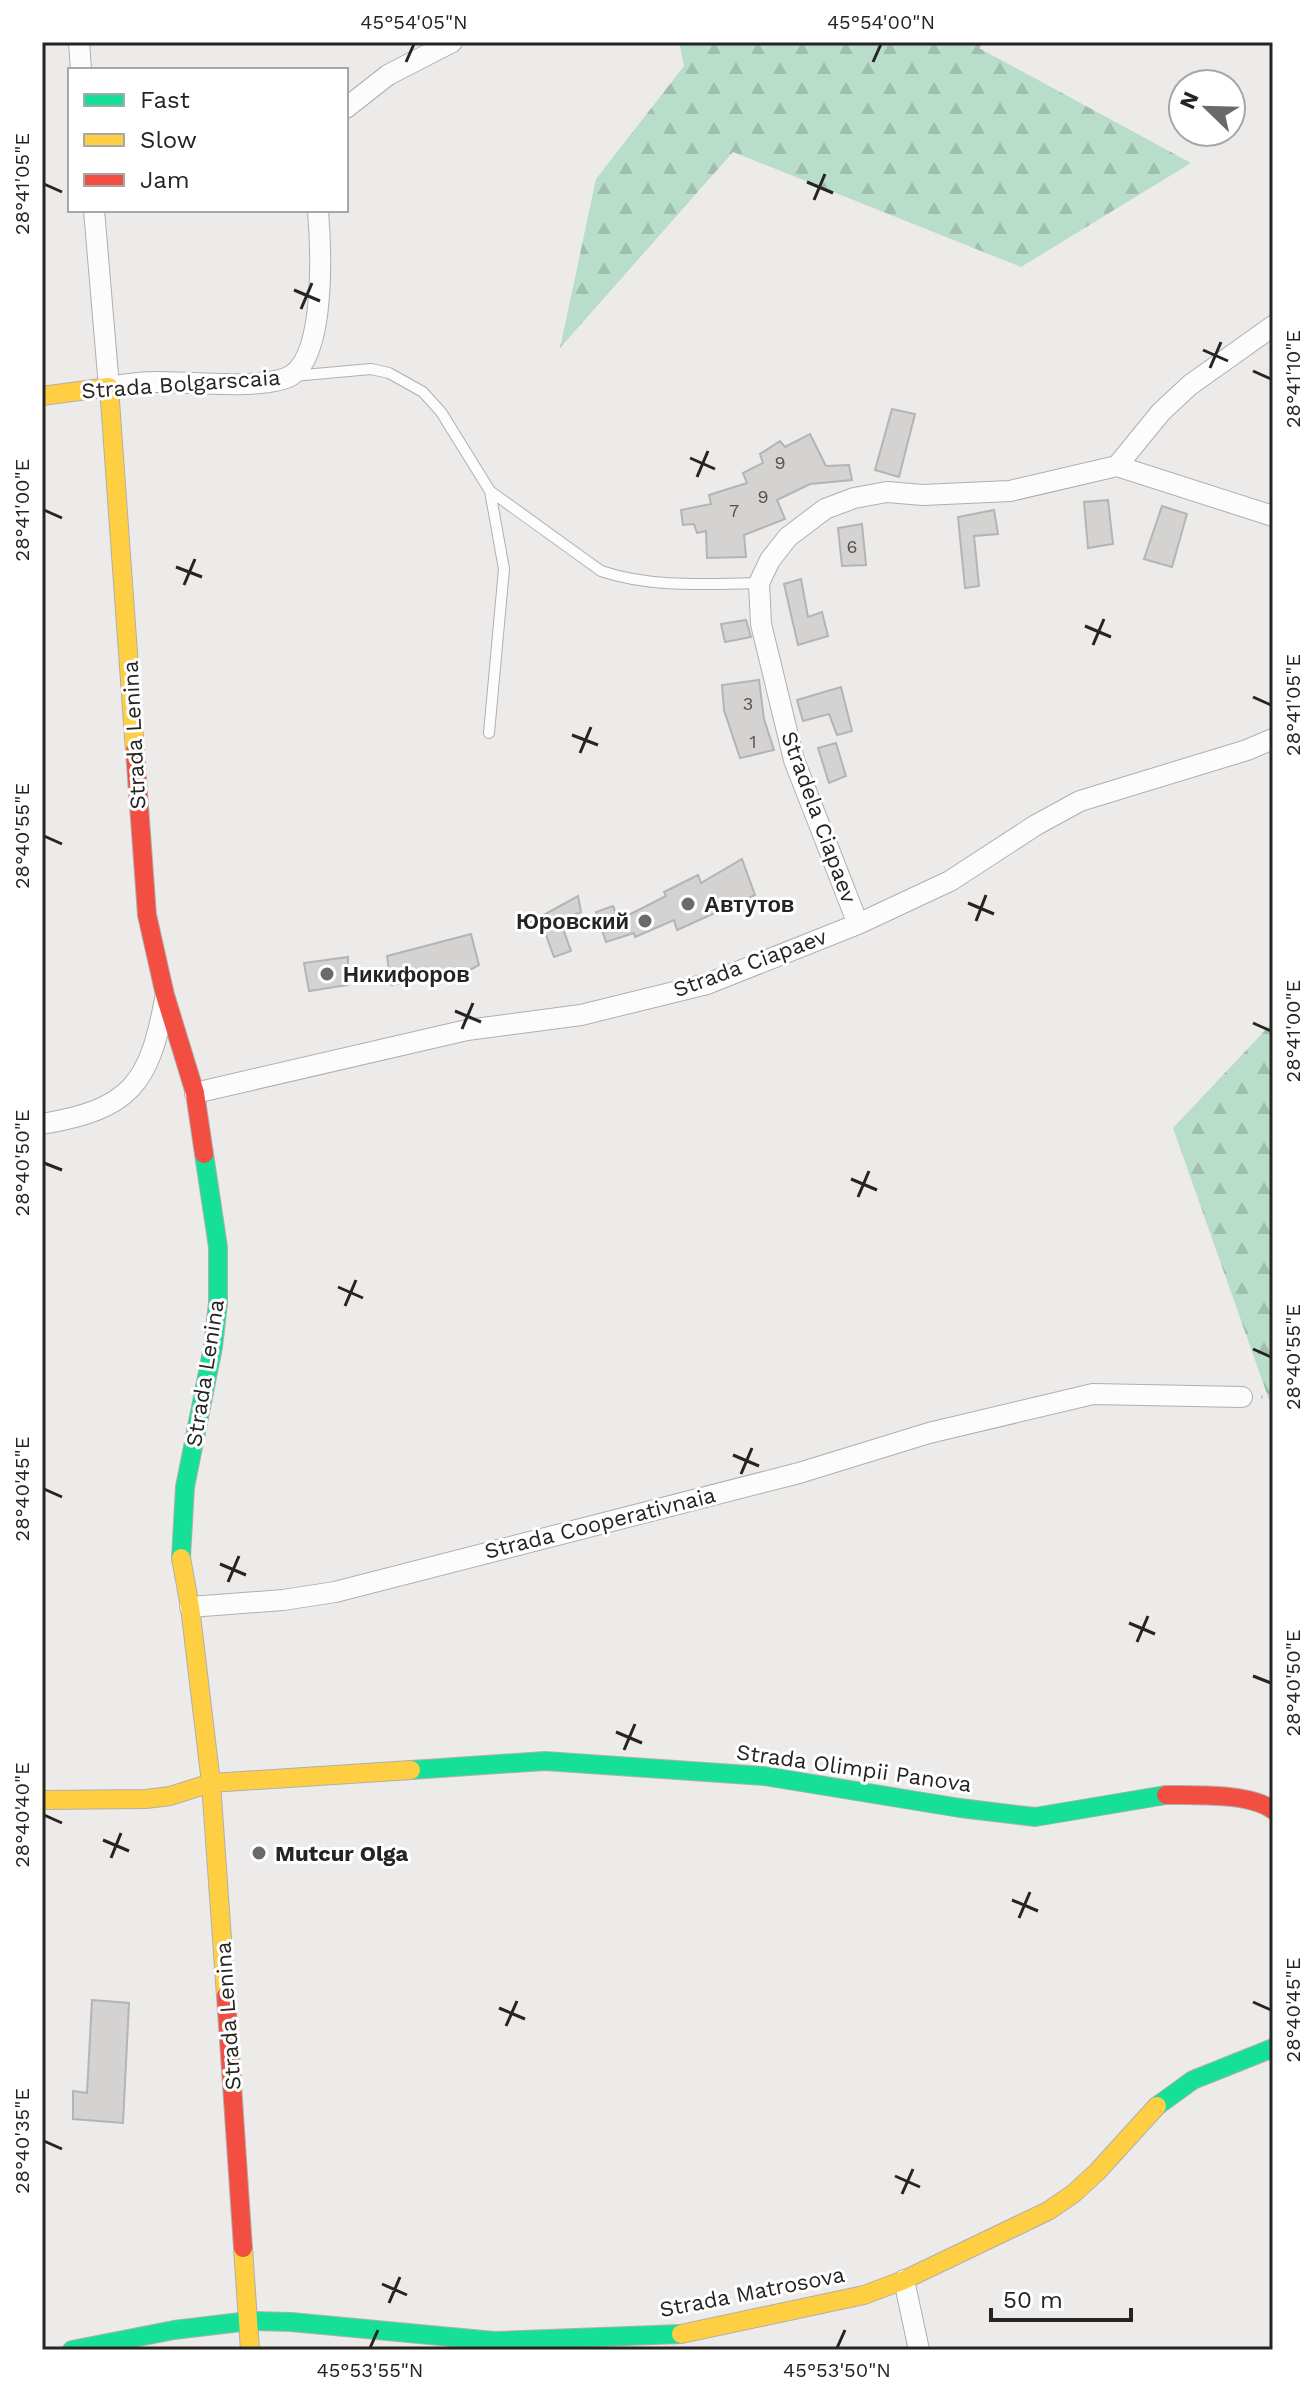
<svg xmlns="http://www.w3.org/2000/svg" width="1315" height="2392" viewBox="0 0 1315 2392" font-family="'Work Sans',sans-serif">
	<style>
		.forest { fill: url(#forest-firs) }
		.building { fill: #d4d3d2; stroke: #b5b4b4; stroke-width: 2 }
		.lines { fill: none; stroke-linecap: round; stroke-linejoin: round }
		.lane-casing { stroke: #b1afae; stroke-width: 12 }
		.street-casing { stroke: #b1afae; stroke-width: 22 }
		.fast-casing { stroke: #b1afae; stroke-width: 20 }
		.slow-casing { stroke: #b1afae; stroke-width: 20 }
		.jam-casing { stroke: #b1afae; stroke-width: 20 }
		.path { stroke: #cac9c8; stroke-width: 3; stroke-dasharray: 2 6; stroke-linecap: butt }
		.lane { stroke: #fcfcfc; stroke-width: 10 }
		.street { stroke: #fcfcfc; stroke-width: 20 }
		.fast { stroke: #16e098; stroke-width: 18 }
		.slow { stroke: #ffcf43; stroke-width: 18 }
		.jam { stroke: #f24e42; stroke-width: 18 }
		.ticks { fill: none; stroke: #262423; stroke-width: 3 }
		.poi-dot { fill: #6c6a68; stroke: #fff; stroke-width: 3 }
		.labels { text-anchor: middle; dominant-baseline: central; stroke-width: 6; stroke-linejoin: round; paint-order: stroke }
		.number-label { font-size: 18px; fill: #525150 }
		.street-label { font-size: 22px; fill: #262423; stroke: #fff }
		.poi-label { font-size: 22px; font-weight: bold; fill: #262423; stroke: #fff; text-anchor: start }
		.neatline { fill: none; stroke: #262423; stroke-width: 3 }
		.ticks-label { font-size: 20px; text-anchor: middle; fill: #262423 }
	</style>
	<defs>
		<pattern id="forest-firs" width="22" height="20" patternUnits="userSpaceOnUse" patternTransform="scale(2)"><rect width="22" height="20" fill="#b9ddcb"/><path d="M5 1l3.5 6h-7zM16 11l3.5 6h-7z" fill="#9fbeae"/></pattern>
	</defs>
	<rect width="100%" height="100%" fill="#edebe9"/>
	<path class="forest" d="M679,42h307l-7,6 212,115 -170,104 -288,-115 -173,196 36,-169 88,-113z
		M1273,1022v389l-100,-283z"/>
	<path class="building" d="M892,409l23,5 -16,63 -24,-7z
		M810,434l16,32 23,-1 3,15 -42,4 -33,16 8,19 -41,16 2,22 -39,1 -1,-27 -9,2 -3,-9 -11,1 -2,-15 30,-6 -2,-9 38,-12 -4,-10 20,-10 -3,-9 20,-13 5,6z
		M1108,500l5,44 -25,4 -4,-46z
		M1162,506l25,8 -15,53 -28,-8z
		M994,510l4,24 -24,2 5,50 -14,2 -7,-71z
		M862,524l4,41 -24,1 -4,-38z
		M801,579l7,38 14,-5 6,24 -30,9 -14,-61z
		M746,620l5,17 -26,5 -4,-18z
		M759,680l5,39 10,31 -34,8 -16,-48 -2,-25z
		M841,687l11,44 -15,4 -8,-21 -26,7 -6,-21z
		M836,743l10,33 -17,7 -11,-35z
		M742,859l13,36 -78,35 -3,-10 -39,17 -1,-4 -28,9 -10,-30 17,-6 6,14 47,-24 -2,-4 34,-17 3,8z
		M578,896l3,16 -21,8 11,31 -17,6 -11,-30 -10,3 -4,-7z
		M471,934l8,31 -20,11 -68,9 -4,-29z
		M348,957v28l-39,6 -5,-28z
		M92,2000l37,3 -6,120 -50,-4v-28l14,2z"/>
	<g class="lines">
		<g class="lane-casing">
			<path id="lane" d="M293,376l78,-7 18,4 34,19 18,20 49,79 111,80c50,17 106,13 158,12
				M489,733l15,-164 -14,-78"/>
		</g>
		<g class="street-casing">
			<path id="street" d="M79,42l2,28
				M346,108l42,-33 64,-33
				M94,210l15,177c14,-2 28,-5 43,-5 30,-1 115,9 140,-7 34,-23 29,-128 26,-165
				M1117,466l44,-54 29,-27 83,-59
				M858,924l-64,-164 -33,-136 -2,-41 11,-23 18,-23 37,-28 29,-11 33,-6 36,3 87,-4 107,-25 156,50
				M195,1093l272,-63 114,-15 126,-31 151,-60 92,-43 86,-56 44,-24 167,-51 26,-11
				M42,1124c88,-15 107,-39 123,-125
				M190,1607l93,-7 52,-8 464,-119 130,-40 164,-39 149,3
				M904,2280l15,70"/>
		</g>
		<g class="fast-casing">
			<path id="fast" d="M181,1558l4,-71 28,-140 5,-44v-56l-14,-93
				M411,1770l134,-9 219,15 196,32 75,9 131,-22
				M1157,2106l36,-26 80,-32
				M72,2350l102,-20 75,-9 42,1 203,19 187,-7"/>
		</g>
		<g class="slow-casing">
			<path id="slow" d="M42,396l67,-9 26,364
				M181,1558l9,49 21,176 15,213
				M42,1800l104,-1 24,-3 41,-13 200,-13
				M243,2248l7,102
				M681,2334l183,-39 40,-15 144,-69 25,-17 24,-22 60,-66"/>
		</g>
		<g class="jam-casing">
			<path id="jam" d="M135,751l12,164 18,80 30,98 9,61
				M1166,1795c29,0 84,-2 107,15
				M226,1996l17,252"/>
		</g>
		<path class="path" d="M1261,1397h12"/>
		<use href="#lane" class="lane"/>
		<use href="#street" class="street"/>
		<use href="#fast" class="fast"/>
		<use href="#slow" class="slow"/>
		<use href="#jam" class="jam"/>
	</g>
	<path class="ticks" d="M406,62l8,-18M873,62l8,-18M807,182l26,11M44,184l18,8M814,200l11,-26M294,290l26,11M301,309l11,-26M1203,350l25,11M1210,368l11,-26M1253,371l18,8M690,458l25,11M697,477l11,-26M44,510l18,8M176,567l26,10M184,585l11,-26M1085,626l26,11M1093,645l11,-26M1253,697l18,8M572,735l26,10M580,753l11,-26M44,836l18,8M968,903l26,11M976,921l10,-26M455,1011l26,11M1253,1023l18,8M462,1029l11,-26M44,1163l18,7M851,1179l26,11M858,1197l11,-26M338,1287l25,11M345,1306l11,-26M1253,1349l18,8M733,1455l26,11M741,1474l11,-26M44,1489l18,8M220,1564l26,11M228,1582l11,-26M1129,1623l26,11M1137,1642l11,-26M1253,1676l18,7M616,1732l26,11M624,1750l11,-26M44,1815l18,8M103,1840l26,11M111,1858l10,-25M1012,1900l26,11M1019,1918l11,-26M1253,2002l18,8M499,2008l26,11M506,2026l11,-25M44,2141l18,8M895,2176l25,11M902,2194l11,-25M382,2284l25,11M389,2303l11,-26M370,2348l8,-18M837,2348l8,-18"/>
	<g class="poi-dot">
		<circle cx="688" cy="904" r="8"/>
		<circle cx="645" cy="921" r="8"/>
		<circle cx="327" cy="974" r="8"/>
		<circle cx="259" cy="1853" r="8"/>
	</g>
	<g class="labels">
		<g class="number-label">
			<text x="780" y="462">9</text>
			<text x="763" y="496">9</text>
			<text x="734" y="510">7</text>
			<text x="852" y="546">6</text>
			<text x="748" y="703">3</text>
			<text x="753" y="741">1</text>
		</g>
		<g class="street-label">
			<text transform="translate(181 384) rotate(-4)">Strada Bolgarscaia</text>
			<text transform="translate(134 735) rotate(-93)">Strada Lenina</text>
			<text transform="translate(819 817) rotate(70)">Stradela Ciapaev</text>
			<text transform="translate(750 963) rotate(-20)">Strada Ciapaev</text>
			<text transform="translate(205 1373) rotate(-81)">Strada Lenina</text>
			<text transform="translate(600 1523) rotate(-14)">Strada Cooperativnaia</text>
			<text transform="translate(854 1768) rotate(8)">Strada Olimpii Panova</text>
			<text transform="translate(228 2016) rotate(-94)">Strada Lenina</text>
			<text transform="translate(752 2292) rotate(-11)">Strada Matrosova</text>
		</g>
		<g class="poi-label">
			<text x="704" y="904">Автутов</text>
			<text x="629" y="921" text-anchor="end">Юровский</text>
			<text x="343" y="974">Никифоров</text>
			<text x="275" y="1853">Mutcur Olga</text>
		</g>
	</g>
	<rect width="1315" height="2392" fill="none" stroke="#ffffff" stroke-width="88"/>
	<rect x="68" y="68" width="280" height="144" fill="#ffffff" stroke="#a8a7a7" stroke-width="2"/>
	<rect x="84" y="94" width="40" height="12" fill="#16e098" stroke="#a8a7a7" stroke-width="2"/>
	<text x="140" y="108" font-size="24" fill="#262423">Fast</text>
	<rect x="84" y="134" width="40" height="12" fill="#ffcf43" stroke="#a8a7a7" stroke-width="2"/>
	<text x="140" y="148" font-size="24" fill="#262423">Slow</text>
	<rect x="84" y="174" width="40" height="12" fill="#f24e42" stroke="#a8a7a7" stroke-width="2"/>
	<text x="140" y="188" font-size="24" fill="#262423">Jam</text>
	<g transform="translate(1207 108) rotate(293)"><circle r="38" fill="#ffffff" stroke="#a8a7a7" stroke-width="2"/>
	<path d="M0-6L14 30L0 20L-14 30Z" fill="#6c6a68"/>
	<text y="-12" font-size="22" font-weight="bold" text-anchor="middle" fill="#262423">N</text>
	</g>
	<path d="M991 2308v12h140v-12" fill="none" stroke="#262423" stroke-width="4"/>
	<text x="1003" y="2308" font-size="24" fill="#262423" stroke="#ffffff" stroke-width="6" paint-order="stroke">50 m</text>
	<rect x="44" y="44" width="1227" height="2304" class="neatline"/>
	<g class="ticks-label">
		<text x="414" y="29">45°54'05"N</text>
		<text x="881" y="29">45°54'00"N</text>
		<text transform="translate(22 184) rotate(-90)" y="7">28°41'05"E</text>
		<text transform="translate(1293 379) rotate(-90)" y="7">28°41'10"E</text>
		<text transform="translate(22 510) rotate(-90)" y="7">28°41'00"E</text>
		<text transform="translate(1293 705) rotate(-90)" y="7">28°41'05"E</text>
		<text transform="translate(22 836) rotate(-90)" y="7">28°40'55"E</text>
		<text transform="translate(1293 1031) rotate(-90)" y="7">28°41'00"E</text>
		<text transform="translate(22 1163) rotate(-90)" y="7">28°40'50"E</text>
		<text transform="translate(1293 1357) rotate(-90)" y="7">28°40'55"E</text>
		<text transform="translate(22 1489) rotate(-90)" y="7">28°40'45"E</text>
		<text transform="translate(1293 1683) rotate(-90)" y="7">28°40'50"E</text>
		<text transform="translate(22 1815) rotate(-90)" y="7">28°40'40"E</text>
		<text transform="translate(1293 2010) rotate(-90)" y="7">28°40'45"E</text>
		<text transform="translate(22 2141) rotate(-90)" y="7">28°40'35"E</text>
		<text x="370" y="2377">45°53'55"N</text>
		<text x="837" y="2377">45°53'50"N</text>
	</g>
</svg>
